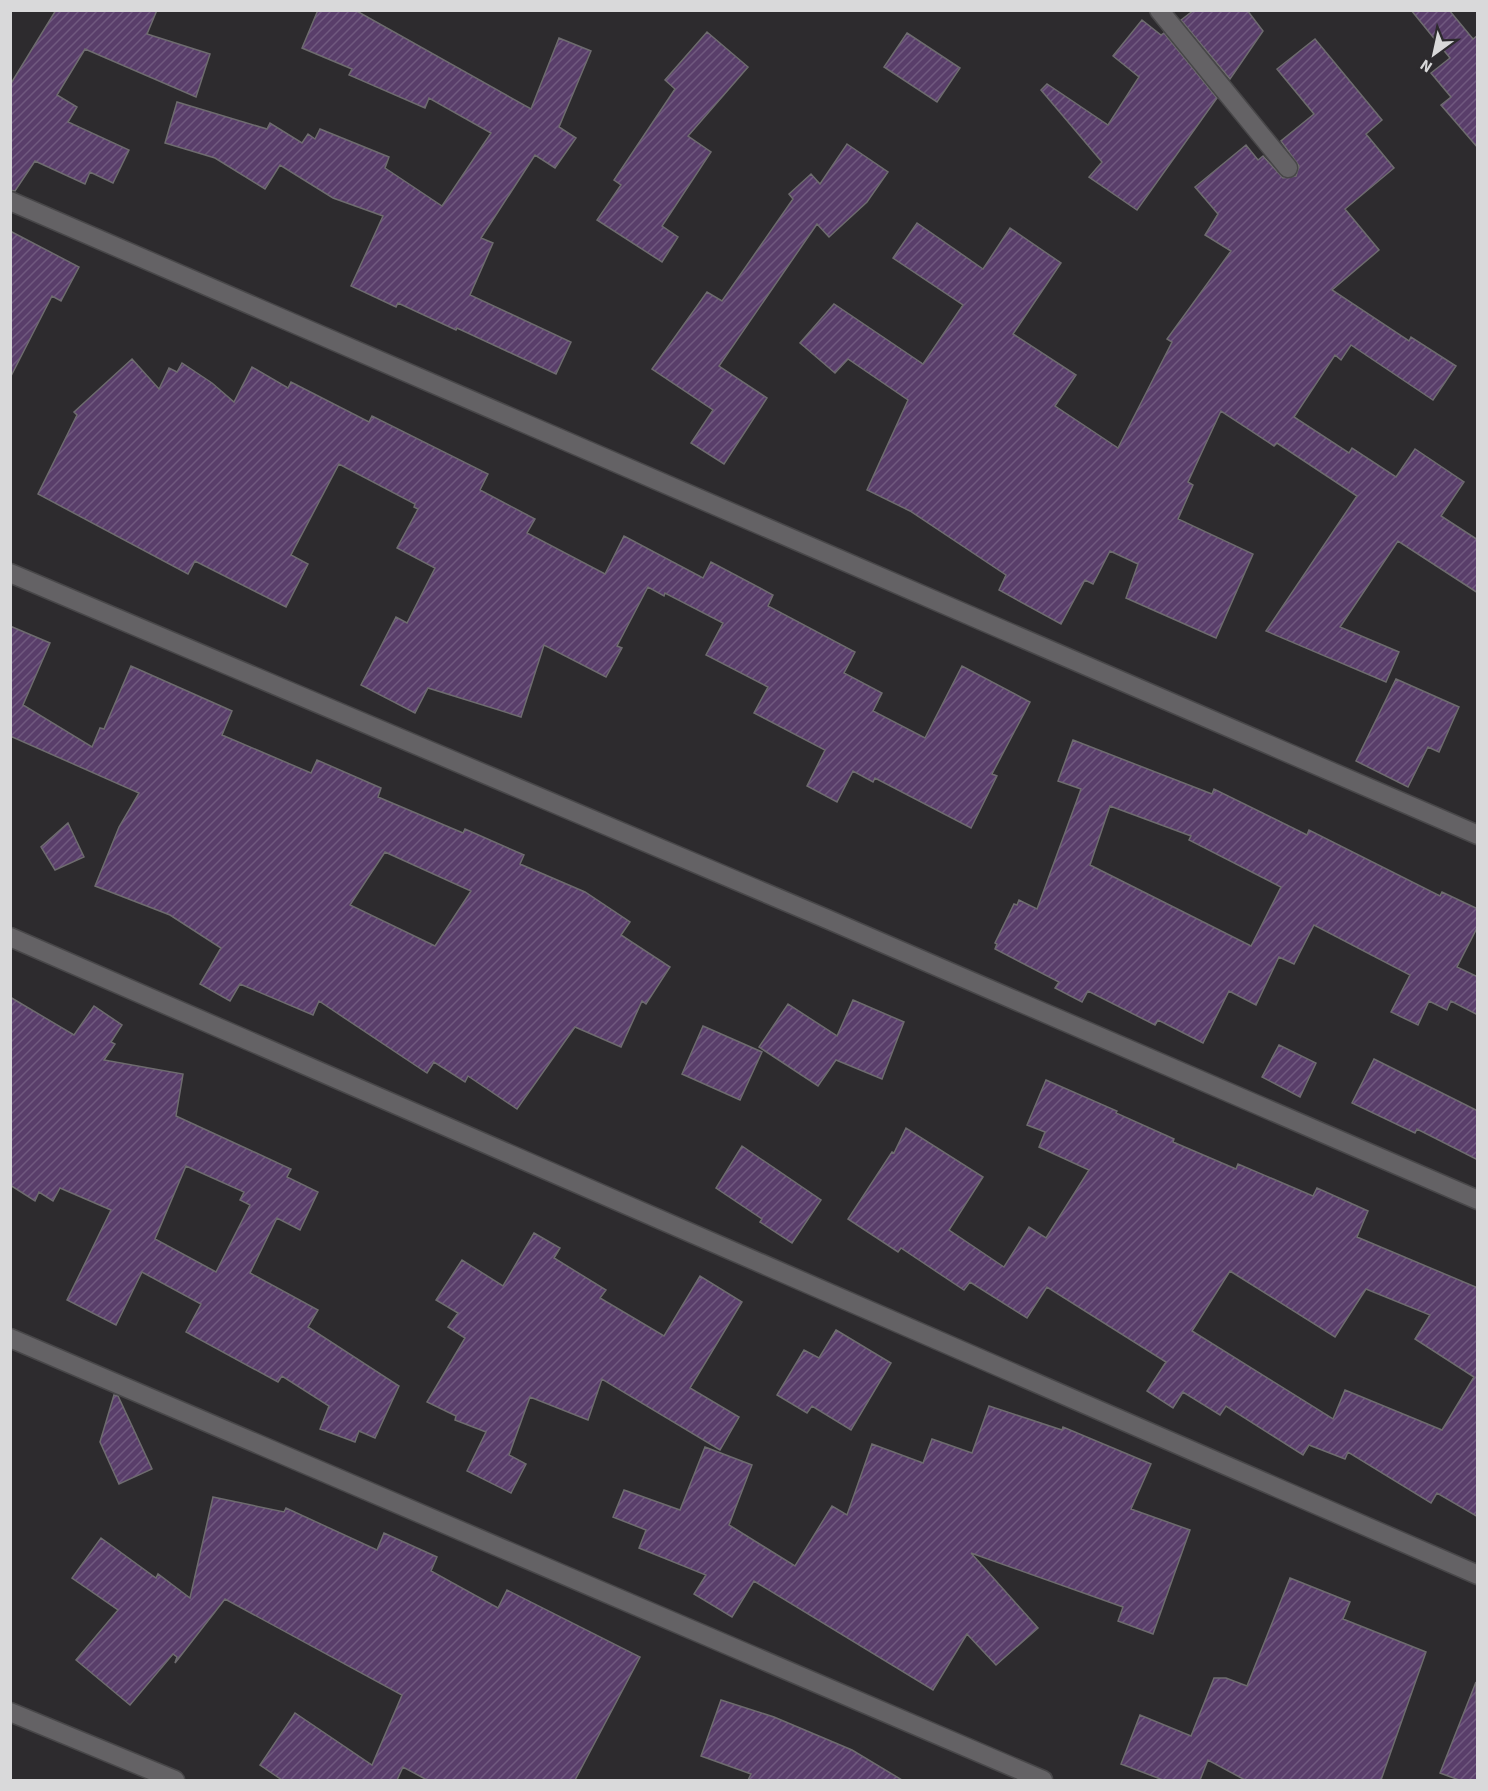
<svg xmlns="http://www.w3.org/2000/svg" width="1488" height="1791" viewBox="0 0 1488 1791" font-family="'Source Sans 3',sans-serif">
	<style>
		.building { fill: url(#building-hatch); stroke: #6e6c6f; stroke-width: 1.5; fill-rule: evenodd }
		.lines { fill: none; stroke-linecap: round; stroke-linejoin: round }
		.street-casing { stroke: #484749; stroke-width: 21 }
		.street { stroke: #646265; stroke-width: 18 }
	</style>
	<defs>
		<pattern id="building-hatch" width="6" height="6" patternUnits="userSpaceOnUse" patternTransform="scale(1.5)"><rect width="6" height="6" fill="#593e6a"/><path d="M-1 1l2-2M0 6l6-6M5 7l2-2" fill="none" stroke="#70597f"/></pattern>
	</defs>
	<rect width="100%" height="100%" fill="#2d2b2e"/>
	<path class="building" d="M56,10h101l-10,24 63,20 -14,43 -111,-48 -28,46 20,12 -9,15 61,28 -16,33 -23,-11 -5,12 -50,-23 -20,30 -5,-1v-105z
		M318,10h37l176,99 28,-71 32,13 -32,76 17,11 -21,30 -20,-13 -54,83 12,5 -23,52 101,47 -15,32 -99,-46 -1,2 -58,-27 -2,4 -45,-21 32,-70 -50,-18 -53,-33 -15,24 -50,-31 -50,-15 12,-41 90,27 3,-6 32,20 6,-9 7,5 5,-10 69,28 -4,11 57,38 49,-73 -62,-35 -4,10 -76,-33 3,-6 -50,-21z
		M1194,10h53l16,21 -33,48 -49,-59z
		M1411,10h38l24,29 5,-4v113l-37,-43 10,-8 -20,-24 19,-15z
		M1142,20l19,15 3,-2 53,65 -80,112 -48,-33 13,-15 -61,-72 6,-6 61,41 31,-48 -26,-21z
		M707,32l41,35 -60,69 23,16 -49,74 16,11 -16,25 -65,-42 24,-35 -7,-5 61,-91 -10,-9z
		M907,33l53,35 -23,34 -53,-35z
		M1315,39l67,81 -16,14 28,34 -49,41 34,41 -47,40 77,51 2,-4 45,29 -23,34 -82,-55 -10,15 -6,-5 -41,62 55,36 3,-5 44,29 19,-28 49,33 -23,34 37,24v53l-80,-52 -58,86 59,25 -13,30 -120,-51 91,-135 -80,-53 -3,3 -53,-35 -33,71 5,3 -15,34 75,35 -37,84 -90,-40 12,-34 -28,-13 -17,33 -8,-4 -24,44 -62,-34 7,-15 -96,-64 -43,-21 41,-90 -60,-41 -13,14 -35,-30 34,-39 89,60 40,-59 -70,-47 24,-35 66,46 27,-41 51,35 -48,71 63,41 -21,31 63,42 54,-106 -5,-3 64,-88 -26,-16 13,-21 -23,-27 51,-42 12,15 5,-4 20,22 13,-2 3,-10 -18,-25 33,-27 -37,-45z
		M847,144l41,28 -21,30 -38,35 -12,-13 -98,142 48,32 -43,66 -33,-21 22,-33 -61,-41 55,-77 15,9 71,-102 -4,-5 22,-20 9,10z
		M10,231l69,36 -18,34 -9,-5 -42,82z
		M132,359l27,30 10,-21 8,4 5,-9 30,20 22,19 18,-35 36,21 3,-6 78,40 3,-6 116,58 -8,16 55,29 -8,14 78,41 19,-38 79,42 8,-16 62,33 -5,11 87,46 -11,21 38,20 -9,18 52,27 37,-72 68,36 -38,72 5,2 -26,52 -96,-50 -2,4 -20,-11 -16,31 -30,-16 18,-36 -71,-37 14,-26 -62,-32 17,-32 -58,-30 -1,3 -16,-9 -31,59 5,2 -16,29 -62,-32 -23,72 -93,-29 -13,25 -54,-28 35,-68 11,6 28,-55 -38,-20 21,-39 -4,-2 1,-3 -76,-40 -48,91 17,9 -22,43 -91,-46 -7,13 -150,-80 39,-79 -3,-3z
		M10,626l40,17 -27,62 69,42 8,-19 4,1 27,-63 101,45 -10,24 89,38 6,-13 64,28 -3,9 85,36 2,-4 59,26 -4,9 65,28 45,30 -9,13 49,32 -24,37 -4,-3 -21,46 -46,-20 -58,82 -49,-33 -3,6 -31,-20 -7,11 -108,-72 -6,14 -73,-31 -10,17 -30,-17 21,-36 -51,-33 -75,-29 24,-59 20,-34 -129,-57zM385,852l86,39 -36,55 -85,-41z
		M1396,679l63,28 -20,45 -11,-5 -20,40 -52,-26z
		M1073,740l139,54 2,-5 93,46 2,-5 131,66 2,-4 36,17v17l-21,41 21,10v38l-27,-14 -4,9 -18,-9 -11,24 -27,-13 19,-37 -96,-50 -20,39 -15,-7 -23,48 -27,-14 -26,52 -45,-23 -3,5 -67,-34 -6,11 -27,-14 4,-6 -64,-33 2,-5 -2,-1 19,-39 3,1 2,-5 18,9 44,-120 -23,-8zM1110,806l81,30 -2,4 92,47 -30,59 -161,-81z
		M68,823l16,34 -29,13 -14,-23z
		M10,997l64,38 20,-29 28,19 -11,17 4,2 -11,16 79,14 -7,42 115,53 -4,8 31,15 -18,38 -23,-12 -27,55 68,37 -10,17 91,59 -24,52 -16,-7 -4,11 -35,-13 9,-23 -47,-30 -4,6 -92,-50 15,-28 -59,-32 -26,53 -49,-25 44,-90 -51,-22 -7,13 -14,-9 -4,9 -25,-16zM186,1166l58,26 -4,8 10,5 -34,67 -61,-33z
		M853,1000l51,22 -22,57 -46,-19 -18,26 -59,-39 29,-43 49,32z
		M703,1026l59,26 -22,48 -58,-26z
		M1279,1045l37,18 -16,34 -38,-20z
		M1374,1059l104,52v49l-61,-31 -2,4 -63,-30z
		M1046,1080l71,31 -1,2 58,26 -1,3 63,27 2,-5 75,32 4,-8 51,23 -11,26 121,51v229l-41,-24 -6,10 -83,-51 -3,7 -36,-14 -6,10 -77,-49 -6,9 -37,-23 -10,16 -26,-17 19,-29 -119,-75 -20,31 -57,-36 -6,8 -63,-42 -3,4 -50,-33 44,-67 2,1 12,-25 77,49 -34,53 55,37 25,-40 17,11 43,-68 -50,-23 6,-15 -18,-7zM1230,1271l105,66 31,-48 64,26 -15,24 59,38 -32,53 -97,-40 -12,29 -141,-88z
		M742,1146l79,54 -29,43 -32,-21 2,-3 -46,-31z
		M534,1233l26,15 -6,10 52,32 -6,8 64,38 36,-60 42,26 -52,86 49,29 -19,33 -118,-71 -14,41 -58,-23 -21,58 17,9 -15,29 -44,-22 19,-39 -31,-12 1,-4 -29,-14 38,-64 -17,-11 10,-14 -22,-13 26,-40 41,26z
		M836,1330l55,33 -40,67 -39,-24 -5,7 -30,-18 27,-45 15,8z
		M114,1395l4,1 34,73 -33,15 -19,-42z
		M989,1406l73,24 1,-3 88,37 -20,45 59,21 -37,104 -35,-13 5,-14 -152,-54 67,75 -42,37 -29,-31 -34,56 -179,-109 -22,36 -38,-23 12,-19 -67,-27 7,-18 -33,-13 11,-27 56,20 25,-63 47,18 -23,60 66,41 37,-60 15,9 25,-71 51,19 9,-24 40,14z
		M213,1497l71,15 2,-4 91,42 7,-17 53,24 -6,14 67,37 9,-18 133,67 -65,123h-148l-24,-13 -6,13h-115l-22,-15 35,-52 77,52 30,-70 -177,-96 -50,64 2,-6 -4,-3 -43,51 -54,-45 42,-50 -46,-32 29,-40 55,40 2,-4 32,24z
		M1290,1578l60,24 -7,17 83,33 -45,128h-136l-37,-20 -8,20h-37l-42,-16 19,-49 51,21 23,-58h12l21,8z
		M1476,1682l2,98h-19l-19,-7z
		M721,1700l53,17 78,33 50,30h-154l3,-6 -50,-18z"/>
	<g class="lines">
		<g class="street-casing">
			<path id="street" d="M1159,10l129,158
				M10,201l1468,634
				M10,573l817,346 651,281
				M10,937l1468,638
				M10,1338l1033,442
				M10,1712l165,68"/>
		</g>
		<use href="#street" class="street"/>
	</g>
	<rect width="1488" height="1791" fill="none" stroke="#d9d9da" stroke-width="24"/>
	<g transform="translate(1434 54) rotate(213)" stroke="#2d2b2e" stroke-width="4.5" paint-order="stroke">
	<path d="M0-4.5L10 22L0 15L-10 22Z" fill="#d9d9da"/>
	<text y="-9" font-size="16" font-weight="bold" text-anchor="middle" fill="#d9d9da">N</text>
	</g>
</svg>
